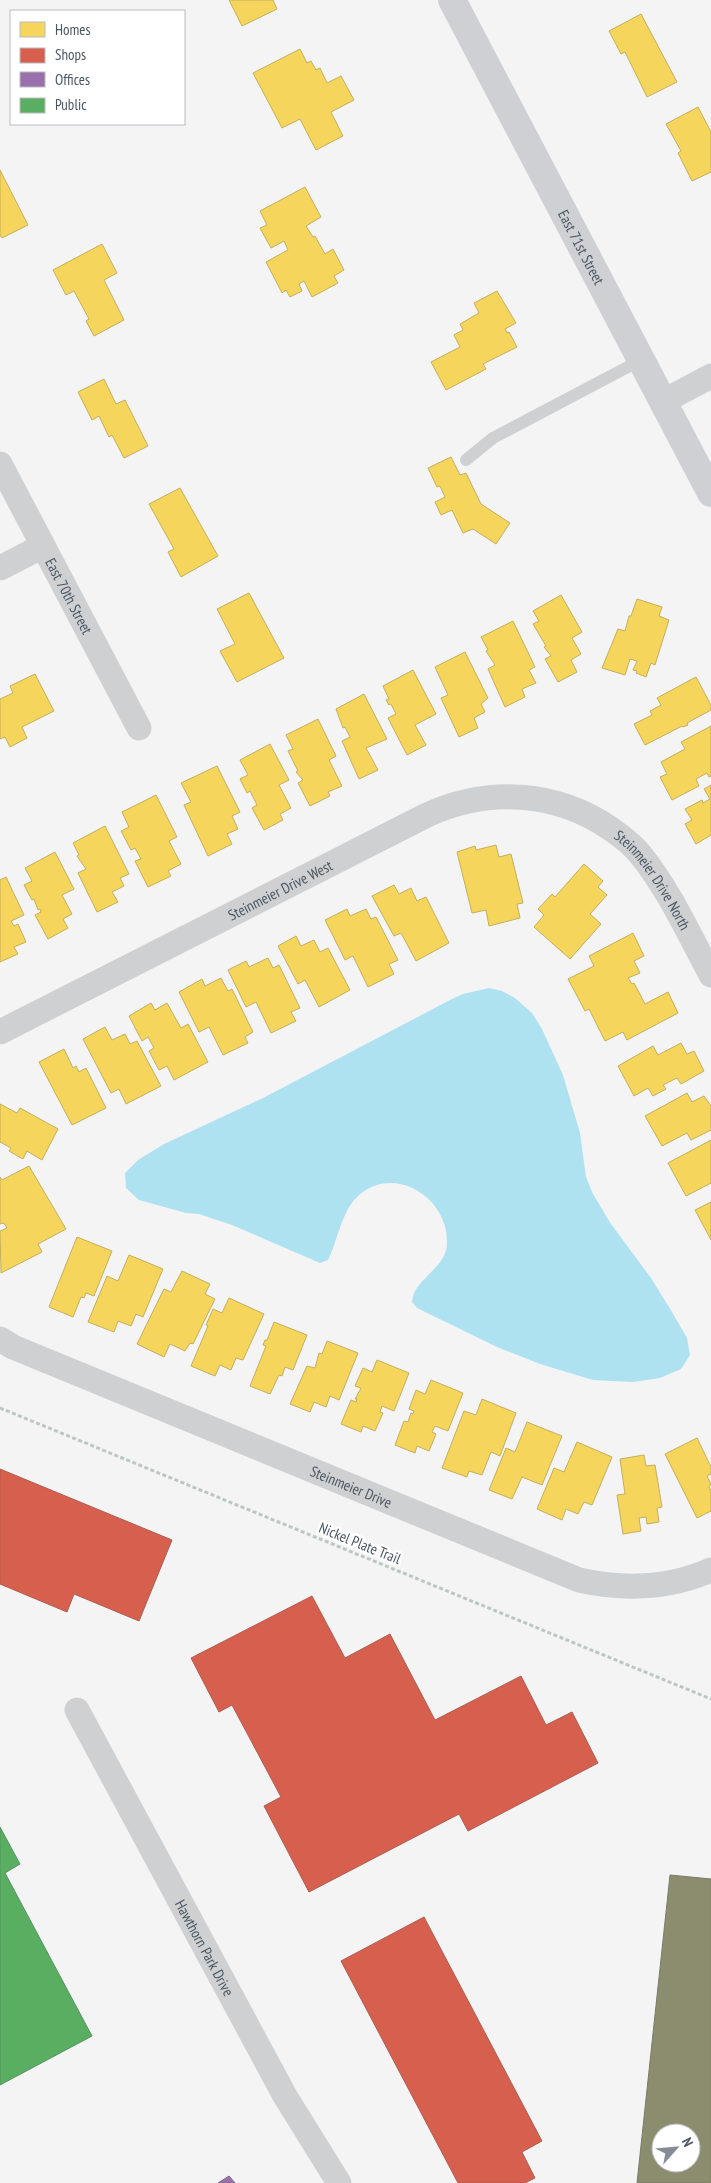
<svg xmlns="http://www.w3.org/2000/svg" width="711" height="2183" viewBox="0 0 711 2183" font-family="'PT Sans Narrow',sans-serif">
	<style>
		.water { fill: #aee2f0 }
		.homes { fill: #f6d55c; stroke: #c2af5e }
		.shops { fill: #d6604d; stroke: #ac5d53 }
		.offices { fill: #9970ab; stroke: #816895 }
		.public { fill: #5aae61; stroke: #559461 }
		.industry { fill: #8c8c6e; stroke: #787c6a; fill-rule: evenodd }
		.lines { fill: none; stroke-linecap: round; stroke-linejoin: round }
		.path { stroke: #bcc7c4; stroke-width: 3; stroke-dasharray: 4 2.5; stroke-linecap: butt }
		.service { stroke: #ced0d2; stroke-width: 12 }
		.minor { stroke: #ced0d2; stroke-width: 25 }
		.secondary { stroke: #ced0d4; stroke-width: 28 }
		.labels { text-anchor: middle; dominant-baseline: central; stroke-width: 5; stroke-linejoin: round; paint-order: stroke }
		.street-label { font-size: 15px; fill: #4a5661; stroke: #fff }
	</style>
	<rect width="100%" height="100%" fill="#f4f4f4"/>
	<path class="water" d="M489,988l13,3 13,7 17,15 10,16 21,46 17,58 6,44 7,17 18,30 40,54 21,34 15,26 3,17 -9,14 -21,9 -27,4 -40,-2 -53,-16 -43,-17 -80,-39 -5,-6c2,-25 36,-33 35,-61 0,-45 -55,-78 -90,-44 -16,16 -19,43 -29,63l-8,3 -88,-38 -33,-11 -13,-1 -47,-13 -13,-12 -1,-15 13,-13 26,-16 99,-46 189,-99 11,-5z"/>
	<path class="homes" d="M229,0h44l4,9 -35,17z
		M641,14l36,68 -30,15 -22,-45 -4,2 -12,-23z
		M300,49l7,14 4,-2 5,9 4,-2 7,15 14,-7 13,24 -23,12 12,24 -27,14 -16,-31 -18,9 -29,-55z
		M698,107l13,25v40l-19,9 -14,-28 3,-2 -15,-27z
		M0,170l28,55 -26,13 -2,-3z
		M305,187l16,30 -15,9 7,11 2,-1 10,18 8,-5 11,21 -10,6 4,7 -26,14 -8,-16 -5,3 3,7 -12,6 -4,-7 -4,3 -16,-31 22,-12 -4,-9 -13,7 -11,-20 7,-3 -7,-14z
		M102,244l15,29 -13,7 20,40 -30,16 -8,-15 3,-2 -15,-28 -8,4 -13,-25z
		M497,291l19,32 -11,6 2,4 2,-1 8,15 -34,17 3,5 -40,21 -15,-28 29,-15 -6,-12 9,-5 -3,-6 19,-11 -5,-10z
		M104,379l12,25 9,-4 23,46 -24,12 -12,-23 -3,2 -10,-21 -7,4 -14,-28z
		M451,457l9,18 6,-2 15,31 29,19 -14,21 -23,-15 -10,4 -11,-23 -11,5 -6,-13 10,-5 -5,-11 -3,1 -9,-19z
		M180,488l38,68 -37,21 -13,-25 6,-3 -25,-45z
		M249,593l35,65 -47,24 -17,-31 15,-7 -18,-35z
		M561,595l21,37 -10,6 9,16 -10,6 6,12 -19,10 -13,-23 6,-3 -7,-9 2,-1 -13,-22 6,-3 -6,-10z
		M637,599l25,8 -3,9 10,4 -14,45 -4,-2 -5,14 -10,-4 1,-2 -4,-1 4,-9 -7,-2 -5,16 -23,-7 16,-39 7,2 4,-15h2z
		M513,621l22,46 -6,3 7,13 -14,6 3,8 -20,10 -17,-38 7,-4 -9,-14 2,-1 -7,-13z
		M465,652l23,46 -7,6 4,8 -11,6 4,10 -19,9 -18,-39 7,-3 -13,-28z
		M413,670l23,44 -21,11 11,20 -19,10 -19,-37 8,-4 -5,-10 -2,1 -3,-5 3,-1 -6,-13z
		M35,674l19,37 -32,16 5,11 -17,9 -5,-10 -5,2v-40l13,-6 -3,-7z
		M696,677l15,28v5l-24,13 1,2 -5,2 -1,-1 -37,19 -11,-21 18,-9 -2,-4 11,-6 -4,-7z
		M364,694l23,45 -21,9 12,22 -19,9 -17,-38 8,-4 -5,-10 -2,1 -7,-19z
		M318,719l18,37 -7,4 13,26 -14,6 2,4 -20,10 -12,-23 5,-3 -7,-8 2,-1 -10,-20 5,-2 -7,-14z
		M711,726v50l-2,1 -2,-4 -11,6 3,7 -27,14 -12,-23 7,-3 -6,-12 24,-13 -4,-7z
		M270,744l19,36 -10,5 12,23 -11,6 3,6 -19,10 -12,-22 5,-3 -7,-14 -3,2 -7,-14 8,-4 -8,-15z
		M217,766l23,46 -8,4 6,13 -11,5 5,10 -24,12 -24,-51 7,-3 -10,-19z
		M711,785v50l-15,9 -11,-20 7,-4 -7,-11 17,-9 1,3 7,-4 -6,-10z
		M156,795l21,42 -8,4 12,23 -13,7 3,5 -23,11 -13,-26 6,-2 -6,-11 -4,2 -10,-19 8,-4 -7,-15z
		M105,826l24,48 -9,4 4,8 -12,6 6,10 -21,10 -19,-39 8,-4 -9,-13 2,-1 -6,-12z
		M496,845l3,12 12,-3 12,49 -6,1 3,14 -31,8 -3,-16 -14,3 -15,-61 18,-6 1,4z
		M55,852l19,37 -12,6 10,19 -9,5 5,9 -20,11 -13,-24 6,-3 -1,-3 -2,1 -4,-11 -2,1 -8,-15 8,-4 -7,-13z
		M584,864l19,17 -5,6 9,8 -17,19 11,10 -31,35 -36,-32 10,-12 -6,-6 14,-15 3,3z
		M6,877l18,38 -13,6 3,5 4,-2 8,18 -12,5 4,7 -18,8v-82z
		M394,885l5,9 12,-6 6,13 9,-4 23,46 -33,18 -15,-28 -7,3 -22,-40z
		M347,909l3,7 16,-7 5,10 5,-2 22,43 -9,4 5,10 -26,13 -15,-31 -8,4 -20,-40z
		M633,933l11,23 -10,5 6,12 -12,5 4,6 2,-1 11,21 23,-12 10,21 -51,27 -4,-8 -18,9 -16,-32 -4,2 -17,-32 26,-13 -5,-10z
		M296,936l5,10 13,-6 6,12 8,-4 22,42 -31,17 -14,-27 -7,4 -20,-38z
		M268,958l5,10 6,-3 21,43 -9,4 5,9 -25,12 -15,-31 -10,5 -18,-37 18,-9 3,6z
		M221,978l7,13 4,-2 21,43 -8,5 3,6 -25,12 -14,-28 -10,5 -20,-40 23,-13 3,7z
		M151,1003l4,7 12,-7 14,25 7,-4 20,38 -34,18 -7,-14 -8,4 -10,-19 5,-3 -6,-11 -6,4 -13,-25z
		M105,1027l7,13 13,-6 5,10 7,-3 24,45 -35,18 -7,-15 -8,4 -28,-54z
		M681,1043l6,11 7,-3 10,20 -23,13 -4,-6 -14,7 3,4 -13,7 -5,-8 -14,8 -16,-30 35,-20 5,9z
		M64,1049l9,19 3,-2 3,6 7,-4 20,40 -34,17 -33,-63z
		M687,1093l5,9 12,-6 7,10v24l-20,10 -4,-7 -25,13 -17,-30z
		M0,1104l17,9 3,-5 38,21 -16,31 -15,-9 -4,8 -14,-8 2,-3 -11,-6z
		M711,1140v43l-25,13 -18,-33z
		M29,1166l37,63 -28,15 4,8 -41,21 -1,-42 7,-3 -3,-5 -4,1v-47l2,3z
		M711,1202v38l-16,-30z
		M77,1237l35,14 -18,45 -8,-3 -2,5 -3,-1 -8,20 -24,-10z
		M129,1255l34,14 -20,48 -7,-3 -5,12 -13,-5 -4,11 -26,-10 19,-46 11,5z
		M182,1271l28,13 -5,10 10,5 -22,45 -3,-1 -5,8 -15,-7 -6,13 -27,-13 27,-55 7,3z
		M229,1298l35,16 -21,46 -7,-2 -5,12 -11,-5 -5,11 -24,-10 17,-40 -2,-1 7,-16 9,4z
		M274,1322l33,13 -14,35 -8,-3 -3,9 -3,-1 -9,19 -20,-8 16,-40 -3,-1 2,-5h2z
		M327,1341l31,12 -19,47 -9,-4 -4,11 -12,-5 -4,10 -20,-8 17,-38 8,2 4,-15 3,1z
		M377,1360l32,13 -15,38 -12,-5 -2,6 3,1 -8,18 -12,-5 -2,6 -20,-8 10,-24 5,2 1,-3h-2l6,-11 -6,-2 8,-18 9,4z
		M431,1380l32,13 -15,38 -13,-5 -3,6 4,2 -7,17 -12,-5 -2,7 -20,-8 9,-24 4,1 3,-9 2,1 1,-3 -5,-2 7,-19 9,4z
		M482,1399l34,14 -16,43 -9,-4 -9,23 -13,-4 -2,6 -25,-9 22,-57 12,4z
		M527,1422l35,14 -20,49 -20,-8 -10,22 -23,-9 17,-42 9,4z
		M697,1438l14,29v7l-4,2 4,8 -2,3 2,4v20l-14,7 -32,-64z
		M577,1442l35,15 -20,48 -8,-3 -6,12 -12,-5 -4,11 -25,-11 17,-41 10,4z
		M644,1455l2,11 9,-1 7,42 -5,1 2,14 -12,2 -1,-7 -7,1 2,13 -18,3 -6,-39 8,-1 -5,-35z"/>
	<path class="shops" d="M0,1469l172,71 -33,81 -65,-27 -7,18 -67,-28z
		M312,1596l33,62 45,-24 45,86 86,-44 25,49 26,-13 26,51 -130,68 -9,-17 -150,78 -45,-86 17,-9 -49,-92 -13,7 -28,-54z
		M424,1917l118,224 -20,11 13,26 -10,5h-67l-117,-222z"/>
	<path class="offices" d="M229,2176l6,7h-17z"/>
	<path class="public" d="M0,1827l20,37 -15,9 87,163 -92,49z"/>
	<path class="industry" d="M670,1875l41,4v304h-74zM661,2133h30v30h-30z"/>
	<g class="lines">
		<path class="path" d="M0,1408l711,291"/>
		<path class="service" d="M466,460l27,-22 148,-78"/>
		<g class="minor">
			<path d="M662,402l49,-26"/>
			<path id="s1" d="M0,464l139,264"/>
			<path d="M0,568l43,-22"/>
			<path id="s2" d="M0,1032l427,-217c61,-28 129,-24 184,14 10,7 21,15 29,25 29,36 49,80 71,121"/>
			<path id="s3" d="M0,1339l13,8 566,233c45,10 89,9 132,-10"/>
			<path id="s4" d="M77,1710l208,386 54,87"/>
		</g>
		<path class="secondary" id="s5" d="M452,0l259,493"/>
	</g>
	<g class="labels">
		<g class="street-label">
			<text stroke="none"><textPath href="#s5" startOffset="279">East 71st Street</textPath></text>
			<text stroke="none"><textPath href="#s1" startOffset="149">East 70th Street</textPath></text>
			<text stroke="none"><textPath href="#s2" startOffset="739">Steinmeier Drive North</textPath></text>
			<text stroke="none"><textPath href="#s2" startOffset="314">Steinmeier Drive West</textPath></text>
			<text stroke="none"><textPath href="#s3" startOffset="381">Steinmeier Drive</textPath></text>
			<text transform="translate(360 1543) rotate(22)">Nickel Plate Trail</text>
			<text stroke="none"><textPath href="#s4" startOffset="270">Hawthorn Park Drive</textPath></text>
		</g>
	</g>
	<rect x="10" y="10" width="175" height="115" fill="#ffffff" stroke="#b7bbc0"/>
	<rect x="20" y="22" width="25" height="15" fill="#f6d55c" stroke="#b7bbc0"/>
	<text x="55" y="35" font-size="15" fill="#4a5661">Homes</text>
	<rect x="20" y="48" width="25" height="15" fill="#d6604d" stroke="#b7bbc0"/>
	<text x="55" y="60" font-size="15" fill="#4a5661">Shops</text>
	<rect x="20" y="72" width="25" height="15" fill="#9970ab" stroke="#b7bbc0"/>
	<text x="55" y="85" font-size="15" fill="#4a5661">Offices</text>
	<rect x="20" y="98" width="25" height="15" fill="#5aae61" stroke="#b7bbc0"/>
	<text x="55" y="110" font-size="15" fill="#4a5661">Public</text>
	<g transform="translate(676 2148) rotate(63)"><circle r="24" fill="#ffffff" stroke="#b7bbc0"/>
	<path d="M0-4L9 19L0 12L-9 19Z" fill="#868d94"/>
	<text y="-8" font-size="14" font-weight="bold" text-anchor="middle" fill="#4a5661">N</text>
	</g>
</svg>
